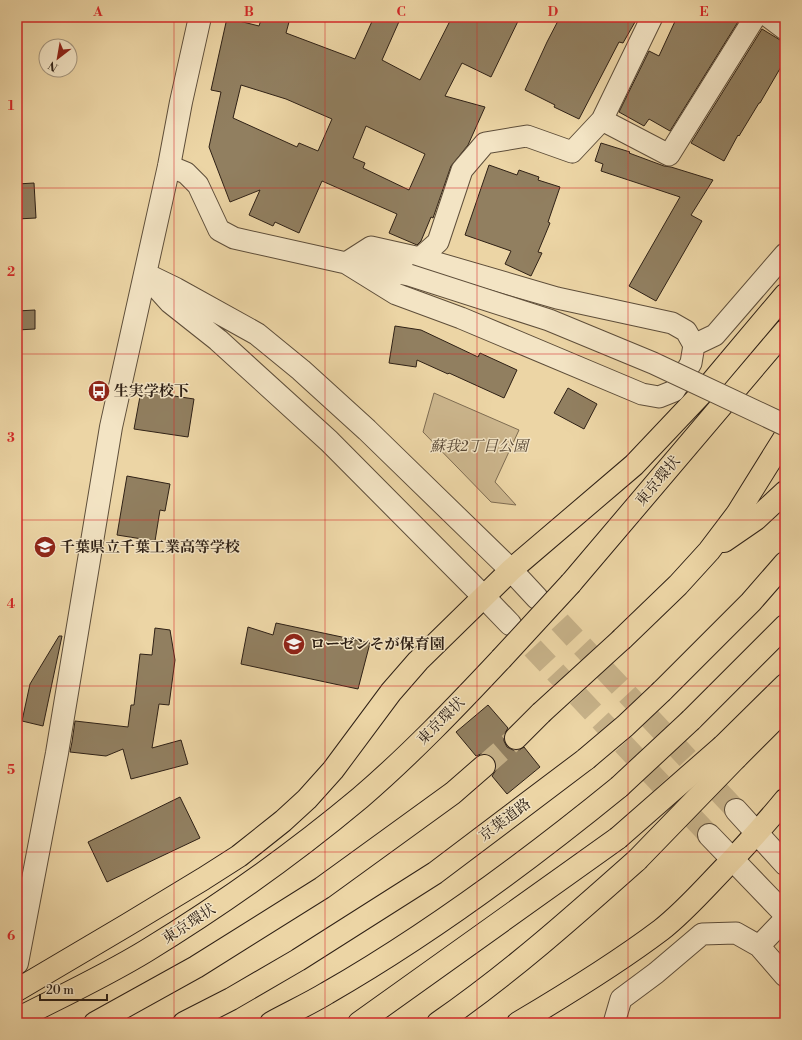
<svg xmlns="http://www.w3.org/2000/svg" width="802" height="1040" viewBox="0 0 802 1040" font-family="'Libre Bodoni','Noto Serif JP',serif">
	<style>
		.green { fill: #ccb68d; stroke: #7e6c52 }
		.building { fill: #917f60; stroke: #2f2116; fill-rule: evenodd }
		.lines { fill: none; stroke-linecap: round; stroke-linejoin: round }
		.tertiary-tunnel { stroke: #c6b188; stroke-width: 22; stroke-dasharray: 22 11; stroke-linecap: butt }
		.motorway-tunnel { stroke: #c6b188; stroke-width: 22; stroke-dasharray: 22 11; stroke-linecap: butt }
		.minor-casing { stroke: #5e4e3a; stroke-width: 23 }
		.tertiary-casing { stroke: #5e4e3a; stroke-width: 24 }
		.trunk-casing { stroke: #2f2116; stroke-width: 24 }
		.motorway-casing { stroke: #2f2116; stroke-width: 24 }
		.minor { stroke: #f3e4c4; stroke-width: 21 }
		.tertiary { stroke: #f3e4c4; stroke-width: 22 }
		.trunk { stroke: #ecd5a5; stroke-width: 22 }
		.motorway { stroke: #ecd5a5; stroke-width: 22 }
		.minor-bridge-casing { stroke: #5e4e3a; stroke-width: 23; stroke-linecap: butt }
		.trunk-bridge-casing { stroke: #2f2116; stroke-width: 24; stroke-linecap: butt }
		.motorway-bridge-casing { stroke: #2f2116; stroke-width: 24; stroke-linecap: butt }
		.minor-bridge { stroke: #f3e4c4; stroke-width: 21 }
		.trunk-bridge { stroke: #ecd5a5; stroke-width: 22 }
		.motorway-bridge { stroke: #ecd5a5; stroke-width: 22 }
		.grid { fill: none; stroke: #d62828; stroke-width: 1; stroke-opacity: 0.55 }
		.labels { text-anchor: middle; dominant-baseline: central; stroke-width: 3; stroke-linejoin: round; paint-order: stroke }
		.poi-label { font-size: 15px; font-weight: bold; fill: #2f2116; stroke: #f3e4c4; text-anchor: start }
		.park-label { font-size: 15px; font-style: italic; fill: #564634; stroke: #f3e4c4 }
		.street-label { font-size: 15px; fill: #2f2116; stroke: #f3e4c4 }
		.neatline { fill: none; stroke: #d62828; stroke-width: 1.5 }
		.grid-label { font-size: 13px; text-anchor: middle; font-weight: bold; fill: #d62828 }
	</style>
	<rect width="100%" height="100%" fill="#ecd5a5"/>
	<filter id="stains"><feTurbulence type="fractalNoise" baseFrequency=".005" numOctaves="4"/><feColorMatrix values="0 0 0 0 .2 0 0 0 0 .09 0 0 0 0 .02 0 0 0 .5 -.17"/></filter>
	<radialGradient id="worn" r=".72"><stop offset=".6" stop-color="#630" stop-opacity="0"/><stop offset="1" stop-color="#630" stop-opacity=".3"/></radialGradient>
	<path class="green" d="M434,393l85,37 -24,52 21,23 -25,-3 -68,-70z"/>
	<path class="building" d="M262,17h13l14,5 -3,11 69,26 19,-42h27l-19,43 38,20 32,-63h68l-29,60 -29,-14 -17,33 40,11 -17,38 -17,21 -18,52 -2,-1 -10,24 -4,4 -28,-12 8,-19 -75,-33 -23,52 -24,-11 -2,4 -24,-11 11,-25 -30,12 -21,-55 12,-55 -10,-2 16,-72 32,8zM241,85l45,14 46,20 -14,32 -19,-8 -2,4 -64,-29zM366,126l59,28 -16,36 -46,-22 2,-5 -12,-5z
		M560,17h65l10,5 -12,21 -4,-1 -40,77 -25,-12 1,-2 -30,-15 22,-48z
		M677,17h64l-71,114 -21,-12 -5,7 -25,-14 30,-61 10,5z
		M762,29l23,14v17l-25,43h-1l-20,33 -1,-1 -14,26 -33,-18z
		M601,143l29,9 -1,1 35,13 7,1 42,13 -22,35 11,6 -46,80 -27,-15 51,-89 -79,-26 2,-7 -8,-3z
		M489,165l28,10 2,-5 20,7 -1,3 22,7 -12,35 2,1 -12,29 4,1 -11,23 -26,-12 6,-13 -46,-16z
		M34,183l2,35 -19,1v-35z
		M35,310v19l-18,1v-19z
		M395,326l26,4 57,27 2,-4 37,17 -13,28 -55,-25 -1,1 -31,-14 -1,7 -27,-4z
		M568,388l29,16 -13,25 -30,-16z
		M141,391l53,8 -6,38 -54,-8z
		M127,476l43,8 -5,27 -5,-1 -5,31 -38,-6z
		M276,623l94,20 -12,46 -117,-25 7,-37 25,8z
		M155,628l15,2 5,30 -6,45 -10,-1 -7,44 29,-8 7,24 -57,15 -8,-30 -17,7 -36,-4 2,-10 3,-21 53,6 3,-22h3l6,-51 12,1z
		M59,636h3l-19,90 -21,-5 8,-37z
		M488,705l20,23 -4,7v6l3,6 6,3h6l5,-3 16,20 -33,27 -15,-18 4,-6v-6l-2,-6 -6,-4h-7l-5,2 -20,-24z
		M180,797l20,41 -93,44 -19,-40z"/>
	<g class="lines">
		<path class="tertiary-tunnel" d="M537,598l199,212
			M510,624l199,211"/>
		<path class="motorway-tunnel" d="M484,766l32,-28"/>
		<g class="minor-casing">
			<path id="minor" d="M769,17l16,12
				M602,120l67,35 86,-138
				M169,166l17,7 12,12 21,45 15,8 112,25 63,12
				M371,247l49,11 137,40 115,25 14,8 8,14 -3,18 -17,28 -15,6 -17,-3 -181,-76 -65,-24 -50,-31z
				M420,258l18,-16 24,-72 23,-27 42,-7 45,16 30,-32 50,-103
				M694,345l21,-10 70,-81
				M759,946l26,-27
				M614,1023l7,-24 35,-26 46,-39 34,-1 23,13 26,30"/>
		</g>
		<g class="tertiary-casing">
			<path id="tertiary" d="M145,274l31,15 81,45 44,36 66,60 144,140 26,28
				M152,282l18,20 48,38 111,101 155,156 26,27
				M736,810l49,54
				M709,835l76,79
				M17,963l40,-210 54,-326 58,-261 12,-64 19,-85"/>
		</g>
		<g class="trunk-casing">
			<path id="trunk" d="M571,583l214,-252
				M736,758l49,-49
				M17,990l110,-65 76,-46 36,-23 44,-35 24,-22 26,-29 58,-78 27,-31 93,-91 123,-105 71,-75 80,-95
				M17,1019c43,-22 88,-43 129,-68 75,-46 147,-97 214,-153 50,-43 96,-91 141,-139
				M438,1023c71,-49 135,-106 199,-163
				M518,1023c49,-29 98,-59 143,-93 18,-14 35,-32 51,-49 25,-26 50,-53 73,-81"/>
		</g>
		<g class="motorway-casing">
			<path id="motorway" d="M724,541l32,-22 29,-27
				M622,639l56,-54 31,-34 28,-37 48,-77
				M662,691l89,-89 34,-39
				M691,720l94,-94
				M516,738l25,-25
				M723,746l62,-61
				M95,1023l101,-56 126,-79 131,-95 31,-27
				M184,1023l47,-24 67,-39 137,-87 151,-114
				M271,1023c18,-10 38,-19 56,-30 103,-59 200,-131 292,-206
				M359,1023l259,-185"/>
		</g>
		<use href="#minor" class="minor"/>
		<use href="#tertiary" class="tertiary"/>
		<use href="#trunk" class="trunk"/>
		<use href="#motorway" class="motorway"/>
		<g class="minor-bridge-casing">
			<path id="minor-bridge" d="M409,275l140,45 104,43 132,62"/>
		</g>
		<g class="trunk-bridge-casing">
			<path id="trunk-bridge" d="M501,659l70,-76
				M637,860l99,-102"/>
		</g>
		<g class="motorway-bridge-casing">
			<path id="motorway-bridge" d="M541,713l81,-74
				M586,759l39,-33 37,-35
				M619,787l72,-67
				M618,838l105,-92"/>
		</g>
		<use href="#minor-bridge" class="minor-bridge"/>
		<use href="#trunk-bridge" class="trunk-bridge"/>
		<use href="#motorway-bridge" class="motorway-bridge"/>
	</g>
	<path class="grid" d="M174,17v1006M325,17v1006M477,17v1006M628,17v1006M17,188h768M17,354h768M17,520h768M17,686h768M17,852h768"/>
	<defs>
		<g id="bus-disc" transform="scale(1.15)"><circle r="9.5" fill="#8f2418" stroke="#f3e4c4"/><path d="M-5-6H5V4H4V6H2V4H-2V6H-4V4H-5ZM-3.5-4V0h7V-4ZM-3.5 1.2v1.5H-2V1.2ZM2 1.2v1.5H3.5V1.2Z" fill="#fff"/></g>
		<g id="school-disc" transform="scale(1.15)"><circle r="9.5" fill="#8f2418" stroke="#f3e4c4"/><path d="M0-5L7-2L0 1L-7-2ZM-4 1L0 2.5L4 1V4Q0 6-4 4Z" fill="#fff"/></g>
	</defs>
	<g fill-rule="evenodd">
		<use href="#bus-disc" x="99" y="391"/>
		<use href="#school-disc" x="45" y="547"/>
		<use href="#school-disc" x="294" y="644"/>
	</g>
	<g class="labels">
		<g class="poi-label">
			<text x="114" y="391">生実学校下</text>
			<text x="60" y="547">千葉県立千葉工業高等学校</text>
			<text x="310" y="644">ローゼンそが保育園</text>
		</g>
		<g class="park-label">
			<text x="479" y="446">蘇我2丁目公園</text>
		</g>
		<g class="street-label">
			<text transform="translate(658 481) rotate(-50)">東京環状</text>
			<text transform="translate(441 721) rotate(-45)">東京環状</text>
			<text transform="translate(505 820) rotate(-37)">京葉道路</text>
			<text transform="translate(189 924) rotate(-33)">東京環状</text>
		</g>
	</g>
	<rect width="802" height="1040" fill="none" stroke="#ecd5a5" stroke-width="44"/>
	<g transform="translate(58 58) rotate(211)"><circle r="19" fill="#f3e4c4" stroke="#a5967e"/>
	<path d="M0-3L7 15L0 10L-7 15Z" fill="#8f2418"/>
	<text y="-6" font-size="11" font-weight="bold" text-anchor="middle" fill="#2f2116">N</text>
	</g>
	<path d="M40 994v6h67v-6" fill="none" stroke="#2f2116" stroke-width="2"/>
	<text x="46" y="994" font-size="12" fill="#2f2116" stroke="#f3e4c4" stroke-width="3" paint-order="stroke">20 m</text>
	<rect x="22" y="22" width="758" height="996" class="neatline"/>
	<g class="grid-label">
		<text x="98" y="16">A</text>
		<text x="249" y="16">B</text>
		<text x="401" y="16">C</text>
		<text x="553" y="16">D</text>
		<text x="704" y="16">E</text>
		<text x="11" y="110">1</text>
		<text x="11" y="276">2</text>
		<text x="11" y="442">3</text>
		<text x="11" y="608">4</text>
		<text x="11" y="774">5</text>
		<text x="11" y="940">6</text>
	</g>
	<rect width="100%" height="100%" filter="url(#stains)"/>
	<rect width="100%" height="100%" fill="url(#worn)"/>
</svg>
